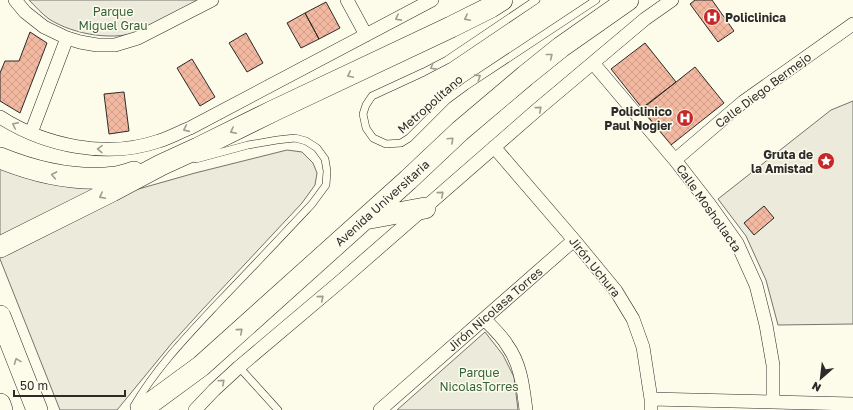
<svg xmlns="http://www.w3.org/2000/svg" width="853" height="410" viewBox="0 0 853 410" font-family="'Golos Text',sans-serif">
	<style>
		.park { fill: #ecebdb; stroke: #74746e }
		.building { fill: url(#building-cross-hatch); stroke: #2b2b2b }
		.lines { fill: none; stroke-linecap: round; stroke-linejoin: round }
		.lane-casing { stroke: #2b2b2b; stroke-width: 8 }
		.street-casing { stroke: #2b2b2b; stroke-width: 14 }
		.primary-casing { stroke: #2b2b2b; stroke-width: 22 }
		.lane { stroke: #fdfbea; stroke-width: 7 }
		.street { stroke: #fdfbea; stroke-width: 13 }
		.primary { stroke: #fdfbea; stroke-width: 21 }
		.oneway { stroke: #9e9d94 }
		.labels { text-anchor: middle; dominant-baseline: central; stroke-width: 3; stroke-linejoin: round; paint-order: stroke }
		.park-label { font-size: 12px; fill: #34623c; stroke: #fdfbea }
		.poi-label { font-size: 12px; font-weight: bold; fill: #2b2b2b; stroke: #fdfbea; text-anchor: end }
		.street-label { font-size: 12px; fill: #2b2b2b; stroke: #fdfbea }
	</style>
	<defs>
		<pattern id="building-cross-hatch" width="8" height="8" patternUnits="userSpaceOnUse"><rect width="8" height="8" fill="#f2b8a0"/><path d="M0 0l8 8M0 8l8-8" fill="none" stroke="#d09e8a"/></pattern>
	</defs>
	<rect width="100%" height="100%" fill="#fdfbea"/>
	<path class="park" d="M29,0h169c-18,10 -36,21 -54,30 -28,12 -70,5 -95,-11 -7,-5 -14,-13 -20,-19z
		M853,101v223l-75,1 -12,-45 -20,-44 -28,-37 113,-89z
		M287,150l15,2 11,11 4,10 -2,12 -13,18 -100,107 -30,33 -55,67h-57l-60,-151v-3l128,-64 67,-19z
		M0,163l105,23 -105,52z
		M485,332l18,23 11,22 4,33h-121z"/>
	<path class="building" d="M695,0h17l22,31 -16,11 -28,-38z
		M326,2l14,26 -21,11 -14,-26z
		M305,13l14,26 -18,9 -14,-25z
		M30,32l17,11 -27,70 -20,-12v-28l5,-12h14z
		M246,33l17,30 -16,9 -18,-29z
		M645,43l31,39 -34,26 -31,-39z
		M192,59l23,38 -15,9 -23,-38z
		M695,67l29,36 -53,42 -29,-36z
		M124,92l5,39 -20,3 -5,-40z
		M764,206l10,12 -20,17 -10,-12z"/>
	<g class="lines">
		<g class="lane-casing">
			<path id="lane" d="M536,0l-89,60 -23,12 -52,24 -6,9 -3,9 3,14 7,10 13,6 15,-1 8,-5 38,-38 19,-14 130,-86
				M239,367l39,43
				M134,406c22,-38 53,-70 83,-102 32,-33 63,-66 95,-100l14,-19 1,-14 -2,-12 -8,-11 -11,-7 -11,-3 -18,2 -29,5 -52,14"/>
		</g>
		<g class="street-casing">
			<path id="street" d="M15,0l10,12 19,15 23,11 13,4 17,3h18l23,-7 74,-38
				M347,0l19,35
				M593,63l82,97 35,45 27,38 19,42 10,40 7,40v37
				M0,117c45,29 107,42 159,24 10,-3 21,-9 31,-13l242,-128
				M31,133l36,-95
				M494,147l80,93 42,51 17,28 10,28 8,52v11
				M675,160l68,-58 110,-78
				M484,319c8,8 17,16 23,26 14,19 16,42 19,65
				M651,399l202,5
				M195,410l19,-20 25,-23 103,-87 196,-171 107,-90 27,-19
				M380,410l194,-170"/>
		</g>
		<g class="primary-casing">
			<path id="primary" d="M0,158c37,15 75,24 116,19 6,-1 12,-3 18,-5
				M365,219l60,-11
				M0,247l112,-56 49,-26 37,-17 75,-37 178,-84 40,-20 11,-7
				M0,316l37,94
				M0,404l2,6
				M141,410l60,-44 207,-186 52,-49 65,-55 36,-29 67,-47"/>
		</g>
		<use href="#lane" class="lane"/>
		<use href="#street" class="street"/>
		<use href="#primary" class="primary"/>
	</g>
	<defs><path id="oneway-chevron" d="M-2-3.5L2.5 0L-2 3.5" fill="none" stroke-width="1.6" stroke-linecap="round" stroke-linejoin="round"/></defs>
	<g class="oneway">
		<use href="#oneway-chevron" transform="translate(398 18) rotate(152)"/>
		<use href="#oneway-chevron" transform="translate(467 18) rotate(153)"/>
		<use href="#oneway-chevron" transform="translate(550 56) rotate(-38)"/>
		<use href="#oneway-chevron" transform="translate(433 67) rotate(151)"/>
		<use href="#oneway-chevron" transform="translate(350 75) rotate(155)"/>
		<use href="#oneway-chevron" transform="translate(478 77) rotate(-33)"/>
		<use href="#oneway-chevron" transform="translate(539 109) rotate(-40)"/>
		<use href="#oneway-chevron" transform="translate(15 125) rotate(-154)"/>
		<use href="#oneway-chevron" transform="translate(186 129) rotate(156)"/>
		<use href="#oneway-chevron" transform="translate(233 131) rotate(153)"/>
		<use href="#oneway-chevron" transform="translate(451 140) rotate(-43)"/>
		<use href="#oneway-chevron" transform="translate(100 149) rotate(-178)"/>
		<use href="#oneway-chevron" transform="translate(54 175) rotate(-169)"/>
		<use href="#oneway-chevron" transform="translate(441 194) rotate(-41)"/>
		<use href="#oneway-chevron" transform="translate(102 196) rotate(154)"/>
		<use href="#oneway-chevron" transform="translate(321 298) rotate(-40)"/>
		<use href="#oneway-chevron" transform="translate(240 331) rotate(-41)"/>
		<use href="#oneway-chevron" transform="translate(17 361) rotate(-111)"/>
		<use href="#oneway-chevron" transform="translate(222 382) rotate(-42)"/>
	</g>
	<defs>
		<g id="hospital-disc" transform="scale(0.9)"><circle r="9.5" fill="#c62828" stroke="#fdfbea"/><path d="M-5-5h3v3.5h4V-5h3V5h-3V1.5h-4V5h-3Z" fill="#fff"/></g>
		<g id="sight-disc" transform="scale(0.9)"><circle r="9.5" fill="#c62828" stroke="#fdfbea"/><path d="M0-6L1.8-2.2L6-1.7L2.9 1.2L3.7 5.4L0 3.3L-3.7 5.4L-2.9 1.2L-6-1.7L-1.8-2.2Z" fill="#fff"/></g>
	</defs>
	<g fill-rule="evenodd">
		<use href="#hospital-disc" x="712" y="17"/>
		<use href="#hospital-disc" x="685" y="118"/>
		<use href="#sight-disc" x="826" y="161"/>
	</g>
	<g class="labels">
		<g class="park-label">
			<text x="113" y="11">Parque<tspan x="113" dy="14">Miguel Grau</tspan></text>
			<text x="479" y="372">Parque<tspan x="479" dy="14">NicolasTorres</tspan></text>
		</g>
		<g class="poi-label">
			<text x="725" y="17" text-anchor="start">Policlinica</text>
			<text x="672" y="111">Policlinico<tspan x="672" dy="14">Paul Nogier</tspan></text>
			<text x="813" y="154">Gruta de<tspan x="813" dy="14">la Amistad</tspan></text>
		</g>
		<g class="street-label">
			<text transform="translate(763 90) rotate(-37)">Calle Diego Bermejo</text>
			<text transform="translate(430 104) rotate(-41)">Metropolitano</text>
			<text transform="translate(382 203) rotate(-42)">Avenida Universitaria</text>
			<text transform="translate(709 208) rotate(55)">Calle Moshollacta</text>
			<text transform="translate(595 267) rotate(51)">Jirón Uchura</text>
			<text transform="translate(495 309) rotate(-41)">Jirón Nicolasa Torres</text>
		</g>
	</g>
	<g transform="translate(821 378) rotate(208)" stroke="#fdfbea" stroke-width="3" paint-order="stroke">
	<path d="M0-3L7 15L0 10L-7 15Z" fill="#2b2b2b"/>
	<text y="-6" font-size="11" font-weight="bold" text-anchor="middle" fill="#2b2b2b">N</text>
	</g>
	<path d="M14 390v6h111v-6" fill="none" stroke="#2b2b2b" stroke-width="2"/>
	<text x="20" y="390" font-size="12" fill="#2b2b2b" stroke="#fdfbea" stroke-width="3" paint-order="stroke">50 m</text>
</svg>
